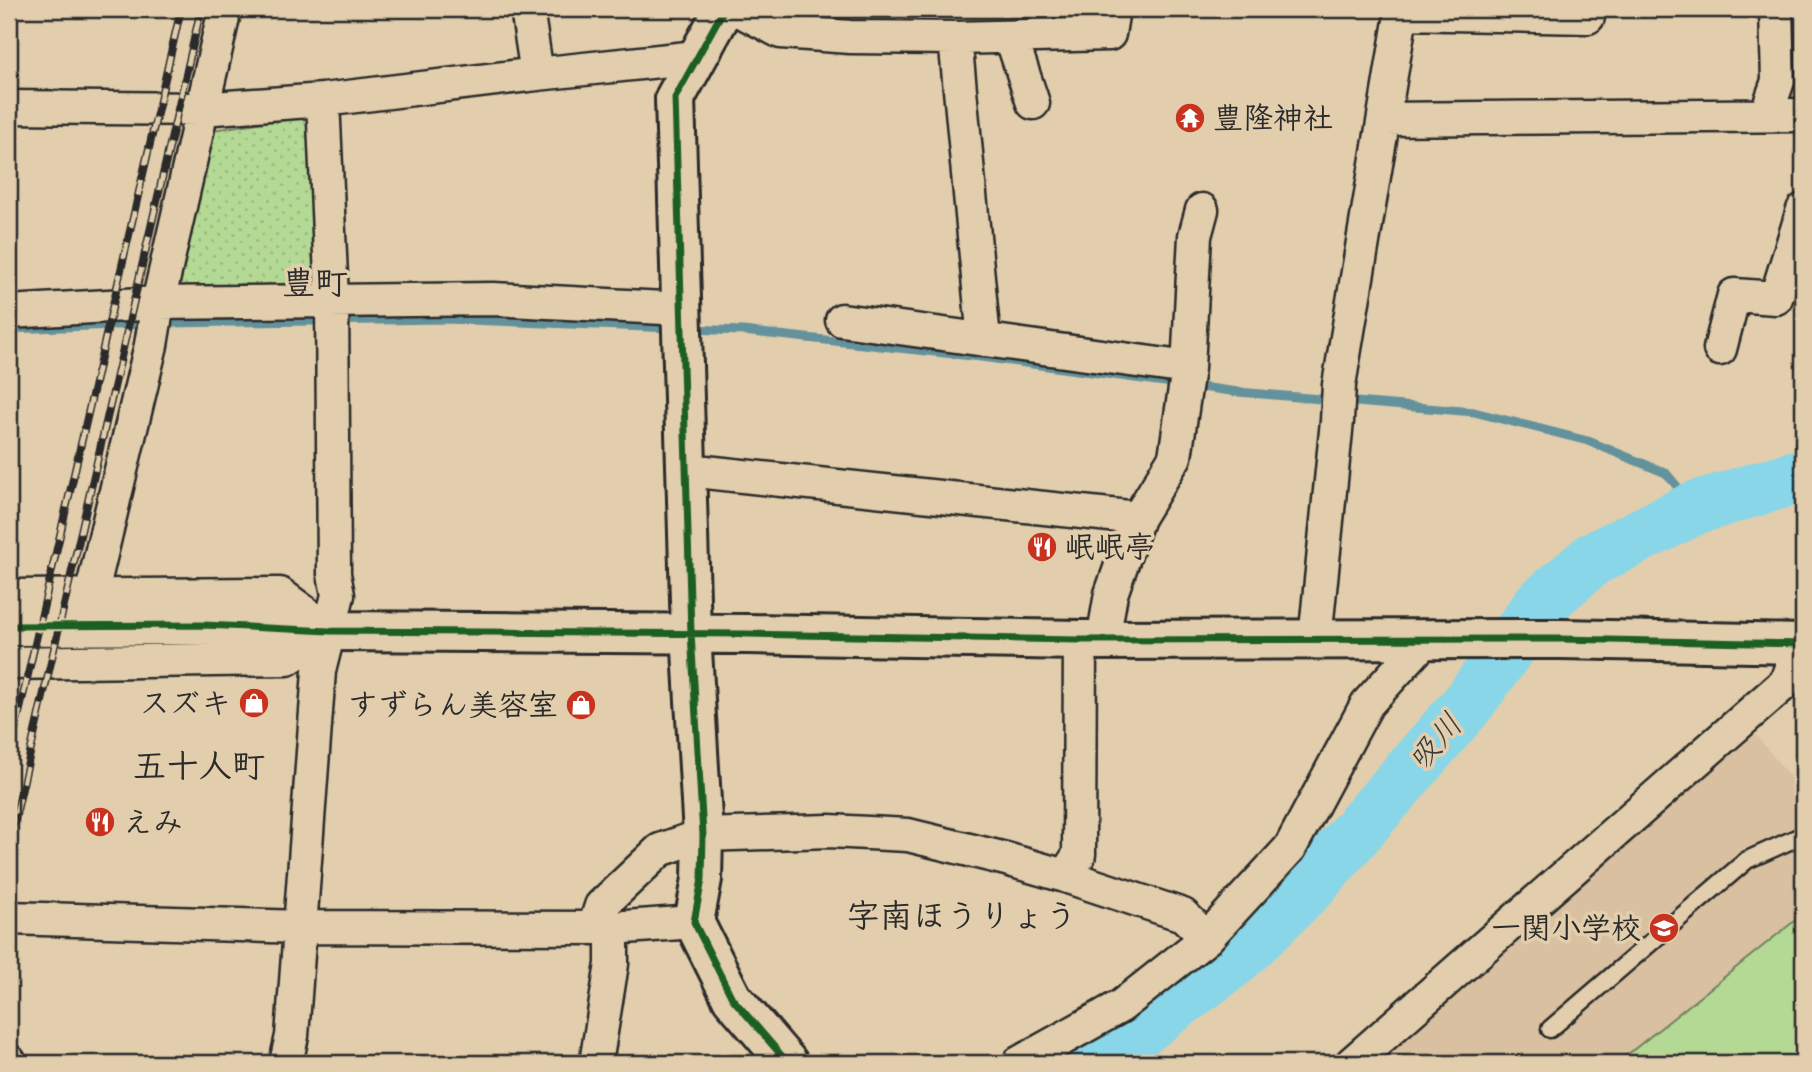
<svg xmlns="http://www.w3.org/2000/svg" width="1812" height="1072" viewBox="0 0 1812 1072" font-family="Caveat,'Klee One',sans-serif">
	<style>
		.built { fill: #d8c0a0 }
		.green { fill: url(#green-dots); stroke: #708260; stroke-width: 2 }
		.pitch { fill: #b4d994; stroke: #708260; stroke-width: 2 }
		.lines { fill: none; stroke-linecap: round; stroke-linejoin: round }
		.stream { stroke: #63929c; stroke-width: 9 }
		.river { stroke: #88d6e8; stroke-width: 54 }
		.lane-casing { stroke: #2b2b2b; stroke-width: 21 }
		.street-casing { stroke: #2b2b2b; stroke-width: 37 }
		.secondary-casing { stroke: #2b2b2b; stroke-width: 44 }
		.lane { stroke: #e2ceac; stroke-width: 16 }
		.street { stroke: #e2ceac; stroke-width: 32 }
		.secondary { stroke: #e2ceac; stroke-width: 38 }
		.rail-casing { stroke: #2b2b2b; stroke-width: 8 }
		.rail { stroke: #e2ceac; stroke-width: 5; stroke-dasharray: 16; stroke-linecap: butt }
		.cycleway-casing { stroke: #e2ceac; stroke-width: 11 }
		.cycleway { stroke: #1b5e20; stroke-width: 7 }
		.labels { text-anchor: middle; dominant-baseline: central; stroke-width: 7; stroke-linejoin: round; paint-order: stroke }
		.poi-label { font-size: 30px; font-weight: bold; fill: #2b2b2b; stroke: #e2ceac; text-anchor: start }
		.water-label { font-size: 32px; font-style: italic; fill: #343c3e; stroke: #e2ceac }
		.quarter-label { font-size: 33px; font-weight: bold; fill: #2b2b2b; stroke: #e2ceac }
	</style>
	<defs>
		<pattern id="green-dots" width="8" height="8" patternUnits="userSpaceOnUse" patternTransform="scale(1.75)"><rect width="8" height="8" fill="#b4d994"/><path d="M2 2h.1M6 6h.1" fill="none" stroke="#9bba80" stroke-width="1.8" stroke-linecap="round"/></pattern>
	</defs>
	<rect width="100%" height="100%" fill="#e2ceac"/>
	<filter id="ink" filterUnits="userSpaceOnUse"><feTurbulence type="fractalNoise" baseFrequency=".0143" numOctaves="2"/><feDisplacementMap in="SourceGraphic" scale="14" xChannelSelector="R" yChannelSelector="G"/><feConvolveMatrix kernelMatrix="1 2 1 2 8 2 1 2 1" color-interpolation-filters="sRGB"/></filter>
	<g filter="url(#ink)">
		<path class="built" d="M1751,729l52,64v270h-432z"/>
		<path class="green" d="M315,114l8,170 -152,4 36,-157z"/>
		<path class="pitch" d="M1803,914v149h-186z"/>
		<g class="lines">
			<path class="stream" d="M9,329l160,-6 276,-4 227,9
				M689,329l54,2 238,26 257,35 236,20 114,29 78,32 29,35"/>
			<path class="river" d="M1096,1063l137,-102 76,-74 158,-182 73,-101 53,-45 102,-51 108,-33"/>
			<g class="lane-casing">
				<path id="lane" d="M1550,1029l197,-169 56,-25"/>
			</g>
			<g class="street-casing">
				<path id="street" d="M527,9l10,65
					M737,9l44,23 69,5 105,1 154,-4 4,-25
					M1402,13l186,4
					M1011,37l22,66
					M955,38l29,302
					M9,107l192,2 122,-9 214,-26 160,-17
					M1766,115l12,-34 -2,-72
					M1384,119l419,-4
					M9,312l149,-9 335,-4 190,10
					M842,320l346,48
					M1720,349l14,-54 42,3 27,-88
					M687,470l451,48
					M9,596l271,-2 50,37
					M91,596l60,-251 7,-42 67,-294
					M1103,640l8,-46 27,-76 37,-61 13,-89 7,-132 7,-26
					M1315,640l22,-219 2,-36 63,-376
					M9,663l278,-4 43,-28
					M1065,876l14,-21 1,-215
					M9,918l292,9 311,1 82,-6
					M594,928l7,-22 59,-56 43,-15 126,-4 79,4 98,24 59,17 118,39 24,23
					M9,1061v2
					M286,1063l6,-27 27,-365 19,-76 -4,-21 -2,-275 -9,-199
					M596,1063l16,-99v-36
					M1019,1063l102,-57 86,-68 83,-90 77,-144 59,-65
					M1352,1063l434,-381 13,-38"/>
			</g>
			<g class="secondary-casing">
				<path id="secondary" d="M724,9l-49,89 16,535 12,202 -1,44 -8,43 38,76 56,65
					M9,626l195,-1 126,6 417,3 333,6 481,-1 242,5"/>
			</g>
			<use href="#lane" class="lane"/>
			<use href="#street" class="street"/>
			<use href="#secondary" class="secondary"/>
			<g class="rail-casing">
				<path id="rail" d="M9,757l172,-748
					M9,845l192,-836"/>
			</g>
			<use href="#rail" class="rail"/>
			<g class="cycleway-casing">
				<path id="cycleway" d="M724,9l-49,89 16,535 12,202 -1,44 -8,43 38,76 56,65
					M9,626l195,-1 126,6 417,3 333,6 481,-1 242,5"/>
			</g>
			<use href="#cycleway" class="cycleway"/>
		</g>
	</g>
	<defs>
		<g id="temple-disc" transform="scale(1.575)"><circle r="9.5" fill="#c8321e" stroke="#e2ceac"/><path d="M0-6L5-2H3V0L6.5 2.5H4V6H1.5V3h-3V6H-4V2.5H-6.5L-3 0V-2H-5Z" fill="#fff"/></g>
		<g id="restaurant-disc" transform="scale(1.575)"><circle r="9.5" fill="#c8321e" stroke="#e2ceac"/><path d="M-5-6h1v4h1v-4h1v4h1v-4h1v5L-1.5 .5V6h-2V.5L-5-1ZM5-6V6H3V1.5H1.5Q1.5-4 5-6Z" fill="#fff"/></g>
		<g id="shop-disc" transform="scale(1.575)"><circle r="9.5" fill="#c8321e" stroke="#e2ceac"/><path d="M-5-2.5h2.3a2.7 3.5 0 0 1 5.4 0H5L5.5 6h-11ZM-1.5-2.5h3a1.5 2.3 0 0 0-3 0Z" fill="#fff"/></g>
		<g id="school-disc" transform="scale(1.575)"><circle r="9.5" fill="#c8321e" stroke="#e2ceac"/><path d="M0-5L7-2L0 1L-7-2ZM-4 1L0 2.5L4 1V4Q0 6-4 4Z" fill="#fff"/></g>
	</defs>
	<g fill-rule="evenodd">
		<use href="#temple-disc" x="1190" y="118"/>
		<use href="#restaurant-disc" x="1042" y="547"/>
		<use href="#shop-disc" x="254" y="703"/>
		<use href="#shop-disc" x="581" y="705"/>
		<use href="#restaurant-disc" x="100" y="822"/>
		<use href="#school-disc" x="1664" y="928"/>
	</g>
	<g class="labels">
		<g class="poi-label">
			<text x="1213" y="118">豊隆神社</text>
			<text x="1065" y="547">岷岷亭</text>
			<text x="231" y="703" text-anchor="end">スズキ</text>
			<text x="558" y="705" text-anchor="end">すずらん美容室</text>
			<text x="123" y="822">えみ</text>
			<text x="1641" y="928" text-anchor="end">一関小学校</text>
		</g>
		<g class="water-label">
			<text transform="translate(1435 742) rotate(-49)">吸川</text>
		</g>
		<g class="quarter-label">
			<text x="315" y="283">豊町</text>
			<text x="199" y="766">五十人町</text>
			<text x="962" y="916">字南ほうりょう</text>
		</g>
	</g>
	<rect width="1812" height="1072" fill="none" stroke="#e2ceac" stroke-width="35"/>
	<rect x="18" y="18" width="1777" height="1037" fill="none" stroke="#2b2b2b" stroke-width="2.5" filter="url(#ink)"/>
</svg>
